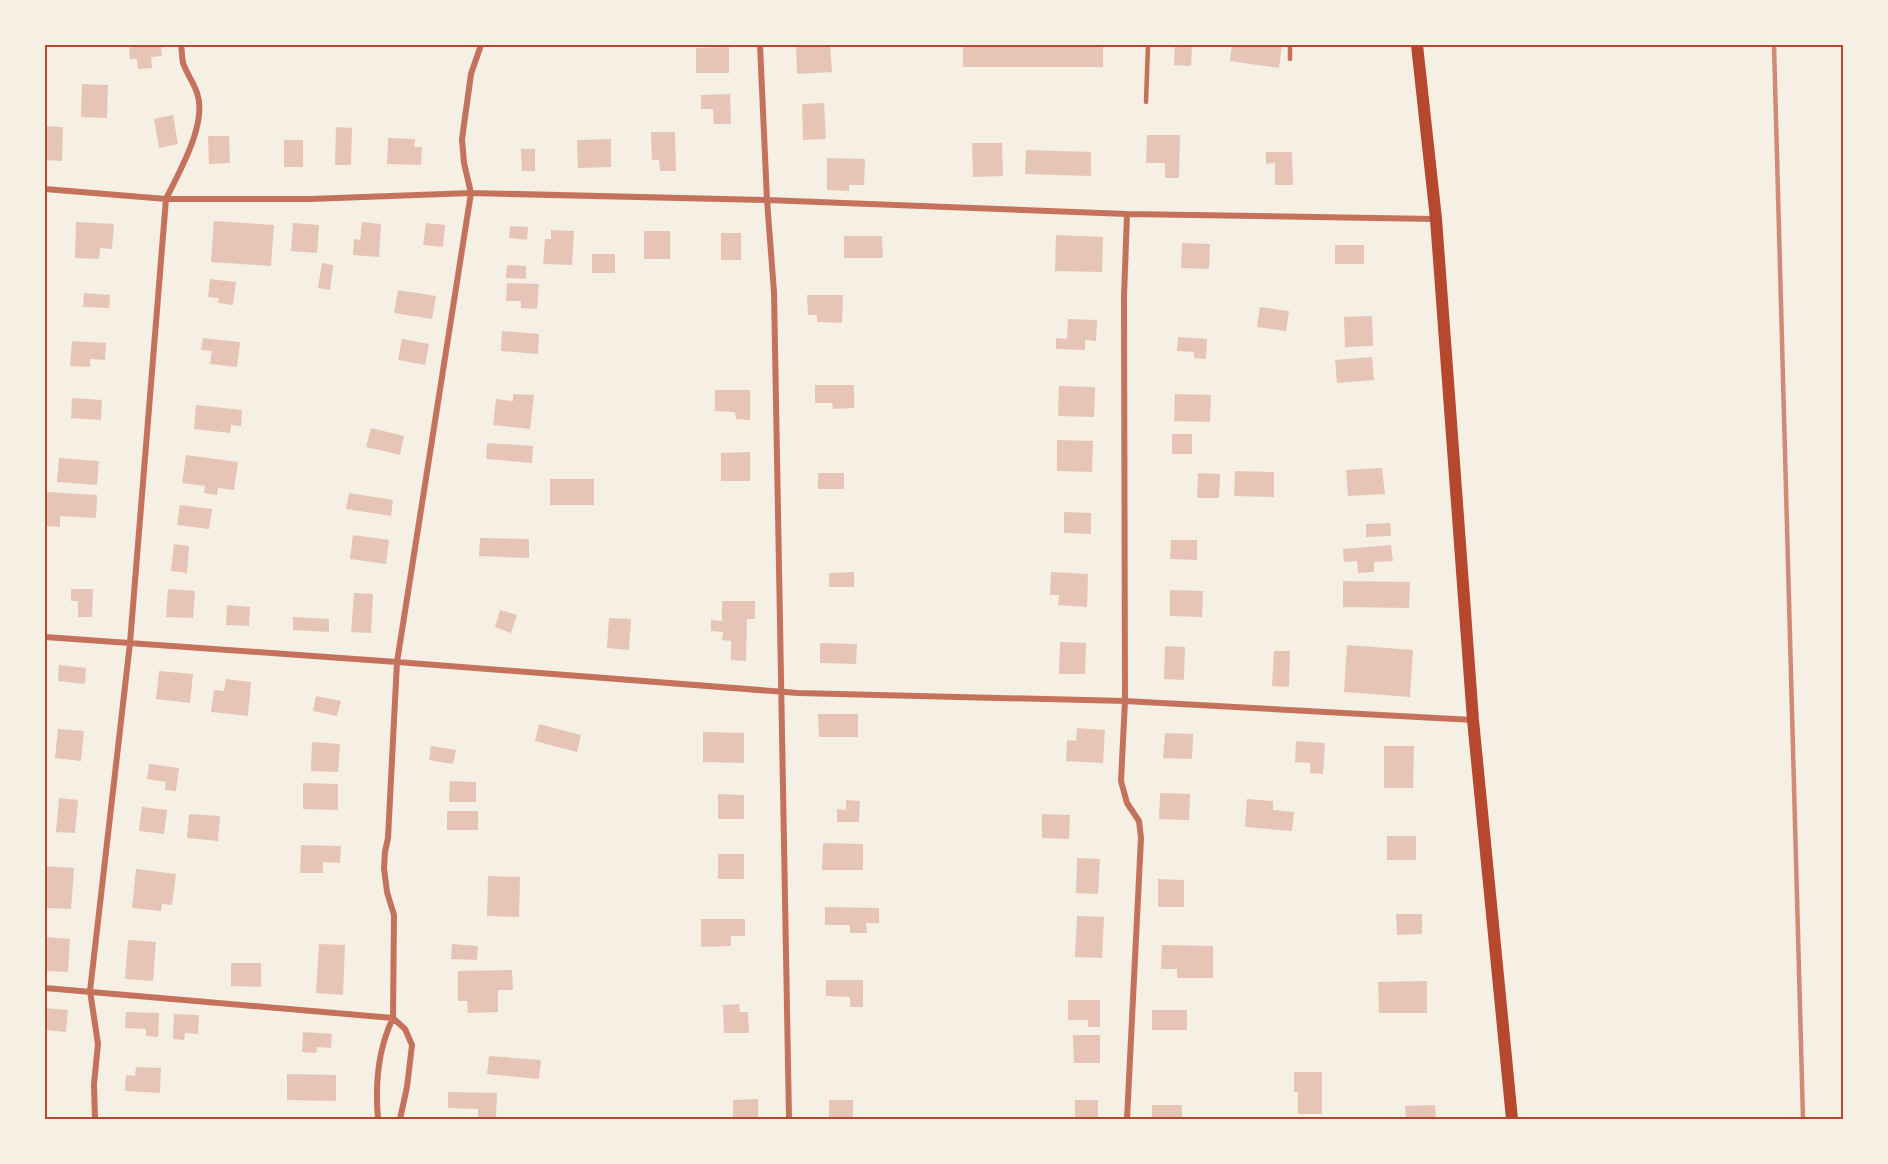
<svg xmlns="http://www.w3.org/2000/svg" width="1888" height="1164" viewBox="0 0 1888 1164" font-family="'PT Sans Narrow',sans-serif">
	<style>
		.building { fill: #e6c5b7 }
		.lines { fill: none; stroke-linecap: round; stroke-linejoin: round }
		.service { stroke: #c5725c; stroke-width: 4.5 }
		.minor { stroke: #c5725c; stroke-width: 6 }
		.secondary { stroke: #b5482f; stroke-width: 12 }
		.rail { stroke: #cf8b77; stroke-width: 4.5 }
		.neatline { fill: none; stroke: #b5482f; stroke-width: 2 }
	</style>
	<rect width="100%" height="100%" fill="#f6efe4"/>
	<path class="building" d="M129,45h32l1,11 -11,1 1,11 -14,1 -1,-10h-7z
		M796,45h34l2,27 -35,2z
		M963,45h140v22h-140z
		M1175,45h17l-1,21 -17,-1z
		M1232,45h50l-3,23 -49,-7z
		M729,47v26h-33v-25z
		M82,84l26,1 -1,33 -26,-1z
		M730,94l1,30h-17l-1,-15h-12v-14z
		M824,103l2,36 -23,1 -1,-36z
		M173,115l5,29 -19,4 -5,-29z
		M45,126l18,1 -1,34 -17,-1z
		M336,127l16,1 -1,37h-16z
		M651,132h24l1,39h-16l-1,-11h-7z
		M1147,135h33l-1,43h-14v-15h-19z
		M208,136h21l1,27 -21,1z
		M388,138l27,1 -1,8h8l-1,18 -34,-1z
		M611,139v28l-33,1 -1,-28z
		M284,140h19v27h-19z
		M972,143h30l1,33 -30,1z
		M521,149h14v22h-13z
		M1026,150l65,2v24l-66,-2z
		M1266,152h26l1,33h-18v-22l-9,1z
		M827,158l38,1 -1,26h-15v6l-22,-1z
		M214,221l60,4 -3,41 -60,-4z
		M76,222l38,2 -2,25 -12,-1 -1,11 -24,-1z
		M362,222l19,2 -2,33 -26,-2 1,-16 6,1z
		M293,223l26,2 -2,28 -26,-2z
		M426,223l19,2 -2,22 -20,-2z
		M510,226l18,1 -1,13 -18,-2z
		M551,230l23,1 -2,34 -29,-1 2,-25h6z
		M644,231h26v28h-26z
		M721,233h20v27h-20z
		M1056,235l47,2 -1,35 -47,-1z
		M844,236h38l1,22h-39z
		M1182,243l28,1 -1,25 -28,-1z
		M1335,245h29v19h-29z
		M592,254h23v19h-23z
		M322,263l11,2 -3,25 -12,-2z
		M507,265l19,1v13l-20,-1z
		M210,279l26,3 -3,23 -15,-2 1,-5 -11,-1z
		M507,283l32,1 -2,25 -16,-1v-7h-15z
		M398,290l38,6 -4,23 -38,-6z
		M84,293l26,2 -1,13 -26,-1z
		M807,295h36l-1,28 -25,-1v-7h-9z
		M1260,307l29,4 -3,20 -29,-4z
		M1372,316l1,30 -28,1 -1,-30z
		M1068,319l29,1 -1,21 -11,-1v10l-29,-1v-11l11,1z
		M502,331l37,3 -1,20 -37,-3z
		M1178,337l29,2 -1,20 -12,-1v-6l-17,-1z
		M203,338l37,4 -3,25 -27,-3 2,-13 -11,-1z
		M402,339l27,5 -4,21 -27,-5z
		M72,341l34,2 -1,17 -15,-1v8l-20,-1z
		M1372,357l2,23 -37,3 -2,-23z
		M815,385h39v23l-21,1 -1,-6h-17z
		M1059,386l36,1 -1,30 -36,-1z
		M715,390h35v30l-14,-1 -1,-7 -20,-1z
		M513,394l21,1 -4,34 -37,-4 3,-26 17,2z
		M1175,394l36,1 -1,27 -36,-1z
		M72,398l30,2 -1,20 -30,-2z
		M196,405l46,5 -1,16 -10,-1 -1,8 -36,-4z
		M371,428l33,8 -4,19 -34,-8z
		M1172,434h20v20h-20z
		M1057,440l36,1 -1,31 -35,-1z
		M487,443l46,3 -1,17 -46,-4z
		M750,452v29h-29v-28z
		M186,455l52,7 -4,28 -16,-2 -1,7 -13,-2 1,-7 -23,-3z
		M59,458l40,3 -2,24 -40,-3z
		M1382,468l3,26 -37,2 -2,-26z
		M1235,471l39,1v25l-40,-1z
		M818,473h26v16h-26z
		M1198,473l22,1 -1,24h-22z
		M550,479h44v26h-44z
		M47,492l50,3 -1,23 -36,-2v11l-15,-1z
		M349,493l44,7 -2,16 -45,-7z
		M180,505l32,4 -3,20 -32,-4z
		M1064,512l27,1v21l-27,-1z
		M1390,523l1,13 -25,1v-13z
		M353,535l36,5 -3,24 -36,-5z
		M480,538l49,1v19l-50,-2z
		M1171,540h26v20l-27,-1z
		M174,544l15,2 -2,27 -16,-2z
		M1391,545l2,16 -19,1v10l-16,1 -1,-12 -13,1 -1,-13z
		M854,572v15h-25v-14z
		M1051,572l37,2 -1,33 -29,-2 1,-10h-9z
		M1343,581l67,1 -1,26 -66,-1z
		M71,589h22l-1,28h-14v-16h-7z
		M168,589l27,2 -2,27 -27,-1z
		M1170,590l33,1 -1,26 -32,-1z
		M354,593l19,1 -2,39 -20,-1z
		M722,601h33v18h-8l-1,42 -15,-1v-19l-9,-1 1,-8 -12,-1v-11l11,1z
		M227,605l23,2 -1,19 -23,-1z
		M500,610l17,5 -6,18 -16,-6z
		M293,617l36,2v13l-36,-2z
		M609,618l22,1 -2,31 -22,-2z
		M1060,642l26,1 -1,31h-26z
		M820,643l37,1 -1,20 -36,-1z
		M1347,645l66,5 -3,47 -66,-5z
		M1165,646l20,1 -1,33 -20,-1z
		M1274,651h16l-1,36 -17,-1z
		M59,665l27,3 -1,16 -27,-3z
		M159,671l34,3 -3,29 -34,-4z
		M226,679l25,3 -3,34 -37,-4 3,-22 10,1z
		M316,696l25,5 -4,15 -24,-5z
		M818,714h40v23h-39z
		M539,724l42,11 -4,17 -42,-11z
		M1077,728l28,2 -2,33 -37,-2 1,-21 9,1z
		M58,729l26,2 -3,30 -26,-3z
		M703,732l41,1v30l-41,-1z
		M1165,733l28,1 -1,25 -29,-1z
		M1296,741l29,2 -2,31 -13,-1v-10l-15,-1z
		M312,742l28,2 -2,28 -27,-1z
		M431,746l25,4 -3,14 -24,-4z
		M1384,746h30l-1,42h-29z
		M149,764l30,4 -3,23 -11,-1 1,-8 -19,-3z
		M450,781l26,1v20h-27z
		M303,783l35,1v26l-35,-1z
		M1160,793l30,1 -1,26 -30,-1z
		M718,794l26,1v24h-26z
		M59,798l19,2 -3,33 -19,-1z
		M1247,799l26,2v9l21,2 -2,19 -47,-4z
		M846,800l14,1 -1,21h-22v-13l9,1z
		M142,807l25,3 -3,24 -25,-3z
		M447,811h31v19h-31z
		M189,814l31,2 -2,25 -31,-3z
		M1042,814l28,1 -1,24 -27,-1z
		M1387,836h29v24h-29z
		M823,843l40,1v26h-41z
		M301,845l40,1 -1,17 -17,-1v11h-23z
		M718,854h26v25h-26z
		M1077,858l23,1 -2,35 -22,-1z
		M45,866l29,2 -3,41 -26,-1z
		M136,869l40,5 -4,31 -10,-1 -1,7 -29,-3z
		M488,876l32,1 -1,40 -32,-1z
		M1158,879l26,1v27h-26z
		M825,907l54,1v15h-13l1,10h-17v-8h-25z
		M1396,914h26v20l-25,1z
		M1077,916l27,1 -2,41 -27,-1z
		M701,919h44v17h-14v10l-30,1z
		M46,937l24,2 -2,33 -23,-1z
		M128,940l28,2 -3,39 -28,-2z
		M319,944l26,1 -2,50 -27,-2z
		M452,944l26,2 -1,14 -26,-1z
		M1162,945l51,1v32h-36v-9h-16z
		M231,963h30v24l-30,-1z
		M512,970l1,20h-15v22l-30,1 -1,-12h-9v-30z
		M826,980h37v27h-13v-10l-24,-1z
		M1427,981v32h-48l-1,-31z
		M1068,1000h32v27h-12v-7h-20z
		M739,1004l1,8h8l1,21h-25l-1,-28z
		M45,1008l23,2 -2,22 -21,-2z
		M1152,1010h35v20h-35z
		M126,1012l33,1 -1,24 -12,-1v-7l-21,-1z
		M174,1014l25,1 -1,19 -13,-1 -1,7 -11,-1z
		M303,1032l29,2 -1,14 -14,-1 -1,6 -14,-1z
		M1073,1035h27v28h-26z
		M489,1056l52,4 -2,19 -52,-5z
		M136,1067l25,1 -1,25 -35,-2 1,-16 9,1z
		M1294,1072h28v42h-24v-22h-4z
		M287,1074l49,1v26l-49,-1z
		M448,1092l49,1 -1,26h-18v-10l-30,-1z
		M758,1099v20h-25v-19z
		M829,1100h24v19h-24z
		M1075,1100h23v19h-23z
		M1152,1105h30v14h-30z
		M1435,1105l1,14h-30l-1,-13z"/>
	<g class="lines">
		<path class="service" d="M1290,45v14
			M1146,102l2,-57"/>
		<path class="minor" d="M760,45l7,155 7,92 15,827
			M45,189l121,10h144l161,-6 296,7 360,14 308,5
			M1127,214l-3,83 1,404 -4,80 6,22 12,18 2,17 -14,281
			M45,637l352,25 401,31 327,8 348,19
			M45,988l348,30c-15,31 -18,67 -15,101
			M95,1119l-1,-35 4,-40 -8,-53 40,-348 36,-444c13,-27 42,-76 31,-106 -3,-10 -10,-19 -14,-30 -1,-5 -1,-12 -2,-18
			M400,1119l7,-32 5,-42 -7,-16 -12,-11 1,-103 -7,-23 -3,-24 1,-16 3,-14 9,-176 74,-469 -7,-30 -2,-24 9,-65 10,-29"/>
		<path class="secondary" d="M1417,45l19,174 37,501 39,399"/>
		<path class="rail" d="M1774,45l29,1074"/>
	</g>
	<rect width="1888" height="1164" fill="none" stroke="#f6efe4" stroke-width="93"/>
	<rect x="46" y="46" width="1796" height="1072" class="neatline"/>
</svg>
